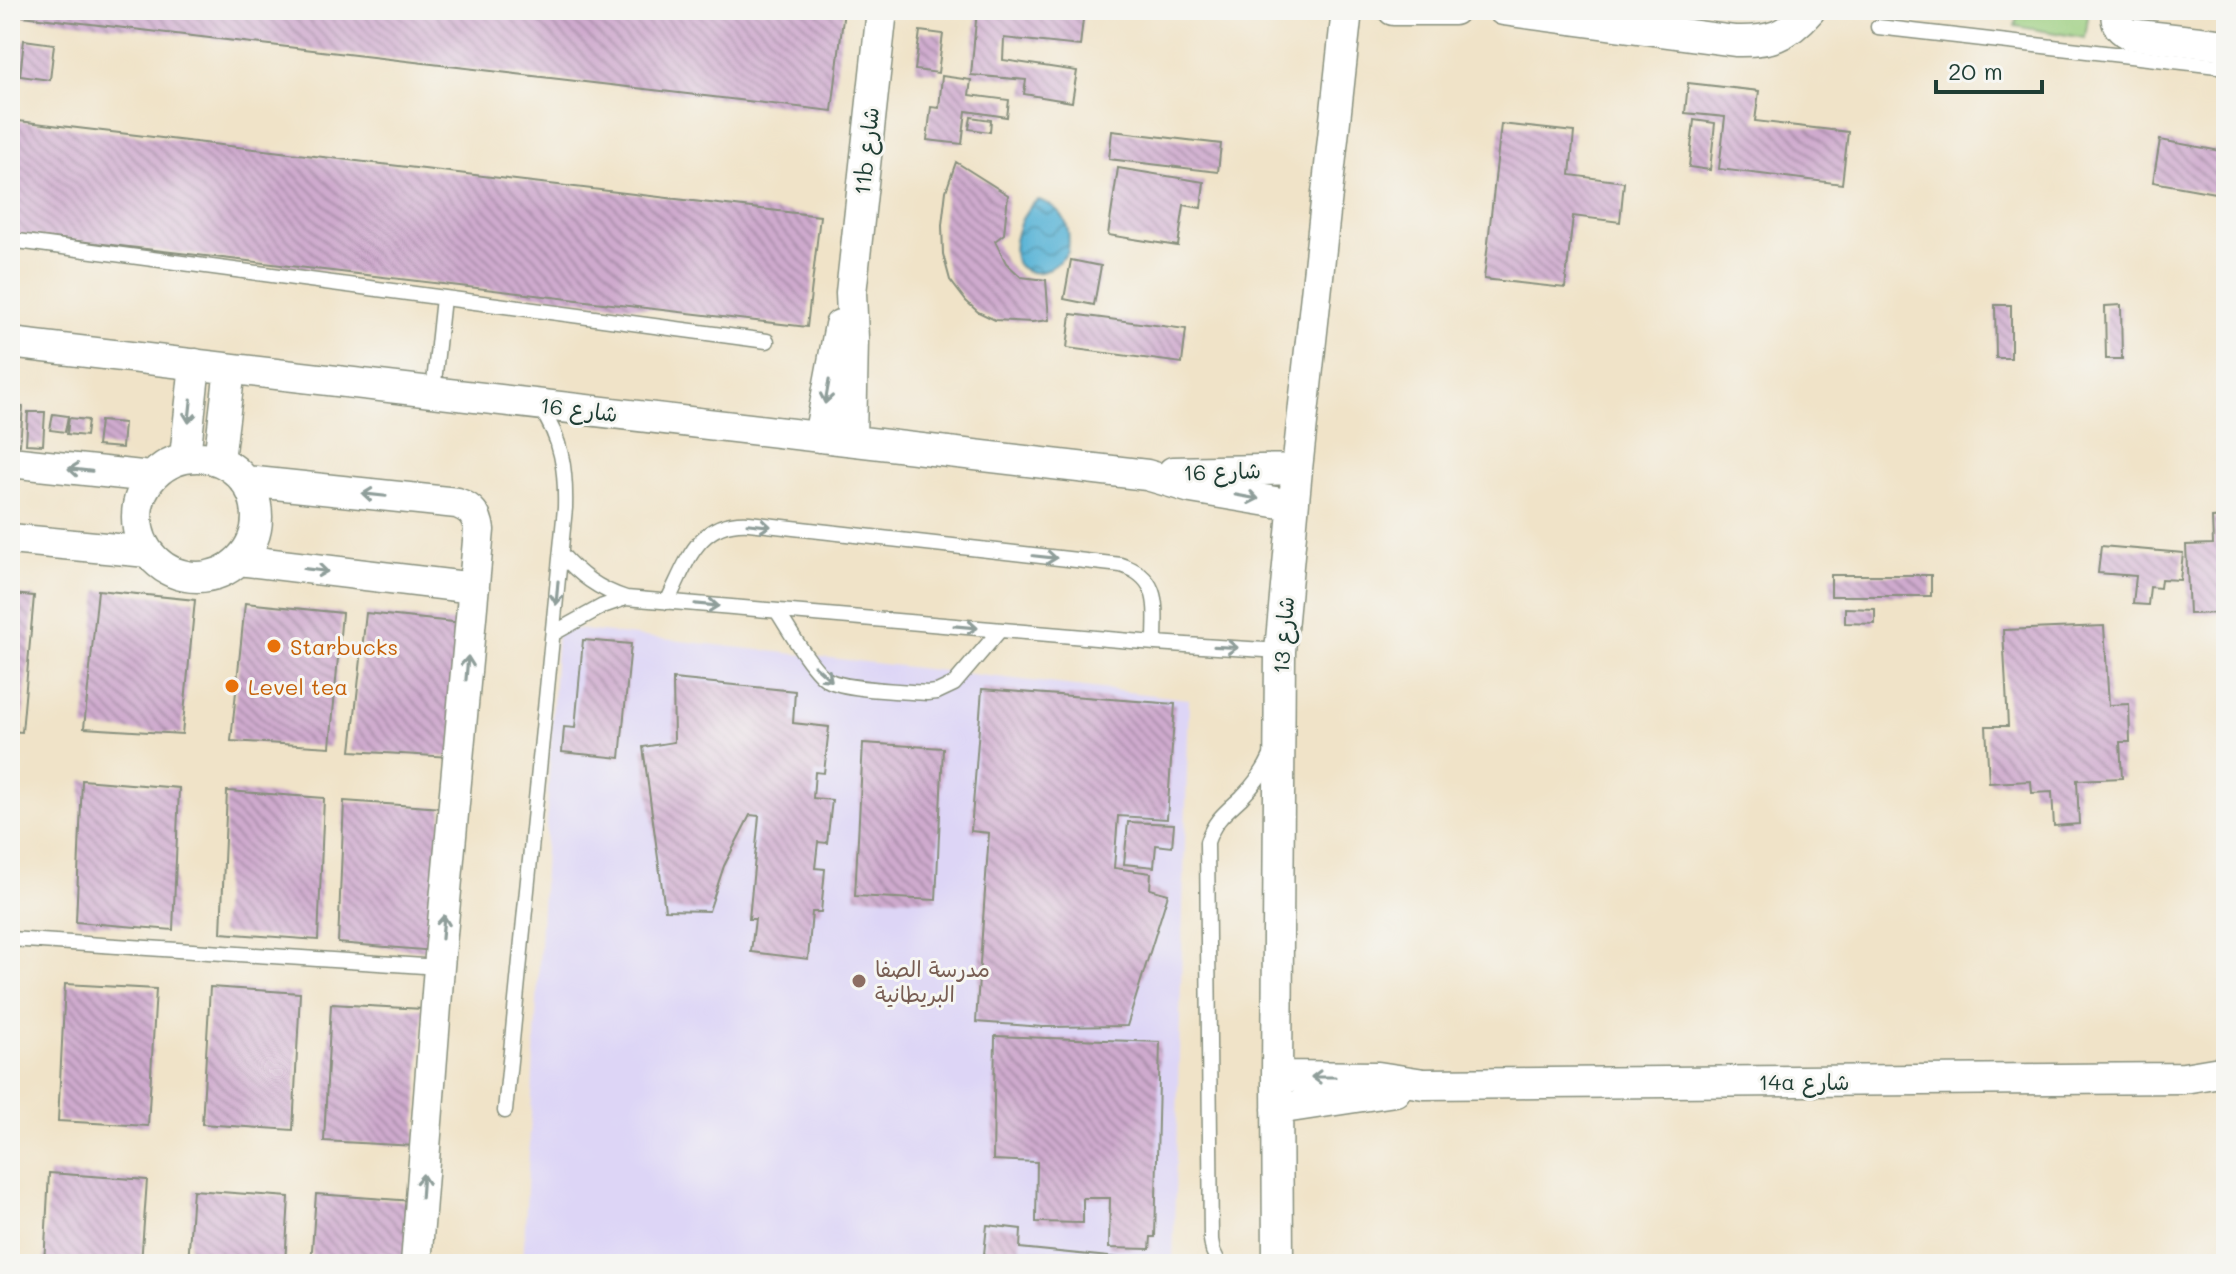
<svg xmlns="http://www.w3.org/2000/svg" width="2236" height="1274" viewBox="0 0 2236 1274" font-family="Mali,'Playpen Sans Arabic',sans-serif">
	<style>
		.built { fill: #ddd5f6 }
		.green { fill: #9acd7d; stroke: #5c8558; stroke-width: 2 }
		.water { fill: url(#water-waves); stroke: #3c7885; stroke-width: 2 }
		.building { fill: url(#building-back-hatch) }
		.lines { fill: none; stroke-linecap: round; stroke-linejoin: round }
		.service-casing { stroke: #88907e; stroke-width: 17 }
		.minor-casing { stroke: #88907e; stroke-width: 33 }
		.service { stroke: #fff; stroke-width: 14 }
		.minor { stroke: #fff; stroke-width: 30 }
		.oneway { stroke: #8f9e9a }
		.food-dot { fill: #e8710a; stroke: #f6f6f2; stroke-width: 3 }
		.education-dot { fill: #8d6e63; stroke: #f6f6f2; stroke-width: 3 }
		.labels { text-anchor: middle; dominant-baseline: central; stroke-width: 6; stroke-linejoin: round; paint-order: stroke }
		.street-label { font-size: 22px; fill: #1f3d34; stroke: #f6f6f2 }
		.food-label { font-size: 22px; fill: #c56008; stroke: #f6f6f2; text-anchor: start }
		.education-label { font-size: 22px; fill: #785e54; stroke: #f6f6f2; text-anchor: start }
	</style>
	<defs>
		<pattern id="water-waves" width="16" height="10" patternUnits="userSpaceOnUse" patternTransform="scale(2)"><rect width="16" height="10" fill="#58b3d6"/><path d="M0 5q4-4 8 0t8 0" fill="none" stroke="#4893ae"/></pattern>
		<pattern id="building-back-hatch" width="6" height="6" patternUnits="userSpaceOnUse" patternTransform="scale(2)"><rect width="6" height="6" fill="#cfaace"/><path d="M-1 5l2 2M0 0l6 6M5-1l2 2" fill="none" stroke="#a78ca8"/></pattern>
	</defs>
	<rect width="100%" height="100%" fill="#f6f6f2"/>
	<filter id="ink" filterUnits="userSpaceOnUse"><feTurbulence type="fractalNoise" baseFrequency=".0125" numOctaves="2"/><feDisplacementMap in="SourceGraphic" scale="16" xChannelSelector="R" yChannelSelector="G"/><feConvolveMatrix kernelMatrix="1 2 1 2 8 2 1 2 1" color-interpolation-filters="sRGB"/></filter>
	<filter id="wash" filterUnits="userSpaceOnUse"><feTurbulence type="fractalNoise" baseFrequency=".006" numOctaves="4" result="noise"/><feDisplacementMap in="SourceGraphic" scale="32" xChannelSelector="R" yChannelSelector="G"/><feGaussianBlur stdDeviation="1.8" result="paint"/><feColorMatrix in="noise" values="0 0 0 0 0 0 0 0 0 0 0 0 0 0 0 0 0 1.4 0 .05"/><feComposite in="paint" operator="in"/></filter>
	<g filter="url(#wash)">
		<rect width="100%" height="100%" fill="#f0e3c8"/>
		<path class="built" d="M557,627l632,72 -16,565h-650z"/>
		<path class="green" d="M2018,10h71l-4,28 -70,-12z"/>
		<path class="water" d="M1039,200c26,9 32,26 29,52 -10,12 -26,26 -43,18 -4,-2 -8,-4 -9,-8 -6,-18 6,-55 23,-62z"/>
		<g id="blocks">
			<path class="building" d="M23,10h821l-12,101 -809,-95z
				M977,10h107l-4,36 -76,-8 -1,22 74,11 -5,31 -48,-8 2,-14 -55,-5z
				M920,31l23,3 -5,39 -23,-3z
				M24,40l30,4 -4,36 -30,-4z
				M942,76l29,4 -2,15 40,5 -2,17 -41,-6 -4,33 -35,-4 4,-33 8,1z
				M1688,83l71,8 -4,30 93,11 -6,52 -123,-15 6,-52 -40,-4z
				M971,117l20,3 -1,12 -21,-3z
				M10,120l810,96 -13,111 -797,-94z
				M1694,120l21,3 -5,47 -21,-3z
				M1501,124l73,8 -4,43 54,7 -4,40 -47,-6 -8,72 -81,-9z
				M1112,131l109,13 -3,28 -109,-13z
				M2160,140l66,12v43l-73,-13z
				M956,162l52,33 -4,39 -9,7 11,22 15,14 25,3 3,40 -17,2 -37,-2 -17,-8 -12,-11 -16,-21 -7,-26 -1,-29 4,-34z
				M1118,168l86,14 -3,26 -17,-3 -6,41 -70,-11z
				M1071,260l30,6 -7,39 -30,-6z
				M1995,305h16v53h-15z
				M2121,305l1,54h-16l-1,-53z
				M1071,314l115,15 -4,34 -115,-15z
				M10,405l13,2 -3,38 -10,-1z
				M28,412h17l-2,33 -17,-1z
				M53,414l15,2 -3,16 -15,-2z
				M69,418l19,2 -2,16 -19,-2z
				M100,421l24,2 -2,25 -25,-2z
				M2226,517v96l-37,1 -3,-69 27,-1 -1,-26z
				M2101,546l82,7 -3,27 -19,-1 -1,9 -10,-1 -2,18 -15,-1 3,-28 -38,-3z
				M1831,575h100v21h-100z
				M98,590l97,10 -13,134 -98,-6z
				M10,594l24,2 -12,136 -12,-1z
				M245,603l97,10 -12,134 -99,-6z
				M1845,608l30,1v15l-30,-1z
				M366,613l97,10 -12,134 -100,-6z
				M2104,626l5,79 20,-1 1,38h-10l2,36 -45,2 2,44 -25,2 -2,-34 -20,1 -1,-12 -42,2 -3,-57h22l-5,-96z
				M583,640l48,4 -11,114 -58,-6 2,-25 11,1z
				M673,679l122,12 -2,32 36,4 -5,46 -9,-1 -2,26 19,2 -5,43 -9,-1 -3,26 10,1 -4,43h-9l-4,47 -57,-7 4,-33h-6l10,-103 -9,-1 -26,51 -15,45 -44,-1 -22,-163 31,-5z
				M982,689l193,15 -8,115 -49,-3 -4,52 37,5 -1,16 18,5 -41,132 -84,1 -67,-5 13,-189 -18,-2z
				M863,743l80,5 -7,152 -81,-4z
				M82,780l97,8 -6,142 -97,-8z
				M227,791l97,7 -6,142 -97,-7z
				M344,801l98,7 -7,143 -97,-8z
				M1128,822l46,2 -2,23 -16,-2 -2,22 -30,-3z
				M65,984l91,5 -8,137 -90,-5z
				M210,987l90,6 -7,137 -91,-6z
				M331,1004l92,5 -8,137 -91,-5z
				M995,1036l165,6 -5,195h-4l-1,12 -41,-1 1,-50h-27v25l-47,-1 1,-60 -44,-2z
				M49,1173l98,7 -6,84h-97z
				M193,1190l96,7 -4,67h-97z
				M316,1194l97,7 -4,63h-98z
				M987,1225l34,4 -1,19 128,13v3h-165z"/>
		</g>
	</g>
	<g filter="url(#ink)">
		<use href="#blocks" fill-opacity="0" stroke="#88907e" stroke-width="2"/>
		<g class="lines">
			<g class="service-casing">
				<path id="service" d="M1878,27l348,40
					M10,240l757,101
					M433,392l10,-94
					M561,554c19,21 37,35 65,44
					M667,602c20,-39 30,-82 82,-79l372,42c41,13 34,43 34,78
					M777,611c11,17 35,60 51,69 18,10 77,11 99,13l10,-1 17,-8 46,-54
					M554,633l49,-27 23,-8 529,45 125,8
					M10,939l429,28
					M505,1111l60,-603c1,-38 -3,-69 -25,-100
					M1219,1264l-6,-13 -2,-11 -4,-398c8,-23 18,-29 35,-45 12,-12 23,-27 30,-43"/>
			</g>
			<g class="minor-casing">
				<path id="minor" d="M1393,10h61
					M1503,10l232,31c34,1 52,-4 75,-31
					M2117,10c-2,12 1,18 12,24l97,11
					M10,343l1137,132 44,13 102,17
					M819,437l21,-112
					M851,440l2,-102 -2,-45 31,-283
					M137 517a60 60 0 1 1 120 0a60 60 0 1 1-120 0Z
					M185,457l10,-93
					M219,460l11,-91
					M10,462l141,15
					M1173,472l124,-3
					M246,481l211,22c14,5 20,12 22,27l-40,437 -23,297
					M10,539l138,13
					M239,560l235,28
					M1277,1076l101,1 46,7 760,-6 42,-7
					M1277,1109l118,-18
					M1278,1264l-1,-188 3,-425 17,-182 50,-459"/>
			</g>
			<use href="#service" class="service"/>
			<use href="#minor" class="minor"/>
		</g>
		<defs><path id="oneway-shaft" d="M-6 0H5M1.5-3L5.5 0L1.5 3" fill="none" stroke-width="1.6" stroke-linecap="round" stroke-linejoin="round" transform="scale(2)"/></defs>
		<g class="oneway">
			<use href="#oneway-shaft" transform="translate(827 392) rotate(100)"/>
			<use href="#oneway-shaft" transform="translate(190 411) rotate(96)"/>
			<use href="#oneway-shaft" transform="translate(80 470) rotate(-174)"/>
			<use href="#oneway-shaft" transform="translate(374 495) rotate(-174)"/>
			<use href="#oneway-shaft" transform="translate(1247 497) rotate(10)"/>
			<use href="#oneway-shaft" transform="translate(759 525) rotate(6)"/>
			<use href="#oneway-shaft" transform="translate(1045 557) rotate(6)"/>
			<use href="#oneway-shaft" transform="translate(316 570) rotate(7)"/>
			<use href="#oneway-shaft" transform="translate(557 593) rotate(95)"/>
			<use href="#oneway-shaft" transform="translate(707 605) rotate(5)"/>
			<use href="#oneway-shaft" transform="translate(966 627) rotate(5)"/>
			<use href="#oneway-shaft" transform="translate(1226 647) rotate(3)"/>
			<use href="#oneway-shaft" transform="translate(467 668) rotate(-85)"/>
			<use href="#oneway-shaft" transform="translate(823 673) rotate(42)"/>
			<use href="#oneway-shaft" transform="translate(443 927) rotate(-85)"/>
			<use href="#oneway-shaft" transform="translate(1323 1077) rotate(-180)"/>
			<use href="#oneway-shaft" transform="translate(422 1186) rotate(-86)"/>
		</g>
	</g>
	<g class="food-dot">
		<circle cx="274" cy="646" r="8"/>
		<circle cx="232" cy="686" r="8"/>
	</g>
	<circle class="education-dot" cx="859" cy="981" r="8"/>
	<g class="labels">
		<g class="street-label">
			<text transform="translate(866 151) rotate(-84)">11b شارع</text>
			<text transform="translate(579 409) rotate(7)">شارع 16</text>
			<text transform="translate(1222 471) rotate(-2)">شارع 16</text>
			<text transform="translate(1283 635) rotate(-86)">شارع 13</text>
			<text x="1804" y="1081">14a شارع</text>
		</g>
		<g class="food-label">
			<text x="290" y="646">Starbucks</text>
			<text x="248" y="686">Level tea</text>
		</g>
		<g class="education-label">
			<text x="875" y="968">مدرسة الصفا<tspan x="875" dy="25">البريطانية</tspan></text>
		</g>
	</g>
	<rect width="2236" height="1274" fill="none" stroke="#f6f6f2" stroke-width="40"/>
	<path d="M1936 80v12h106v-12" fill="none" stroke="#1f3d34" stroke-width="4"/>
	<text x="1948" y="80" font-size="24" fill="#1f3d34" stroke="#f6f6f2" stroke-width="6" paint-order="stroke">20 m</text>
</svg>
